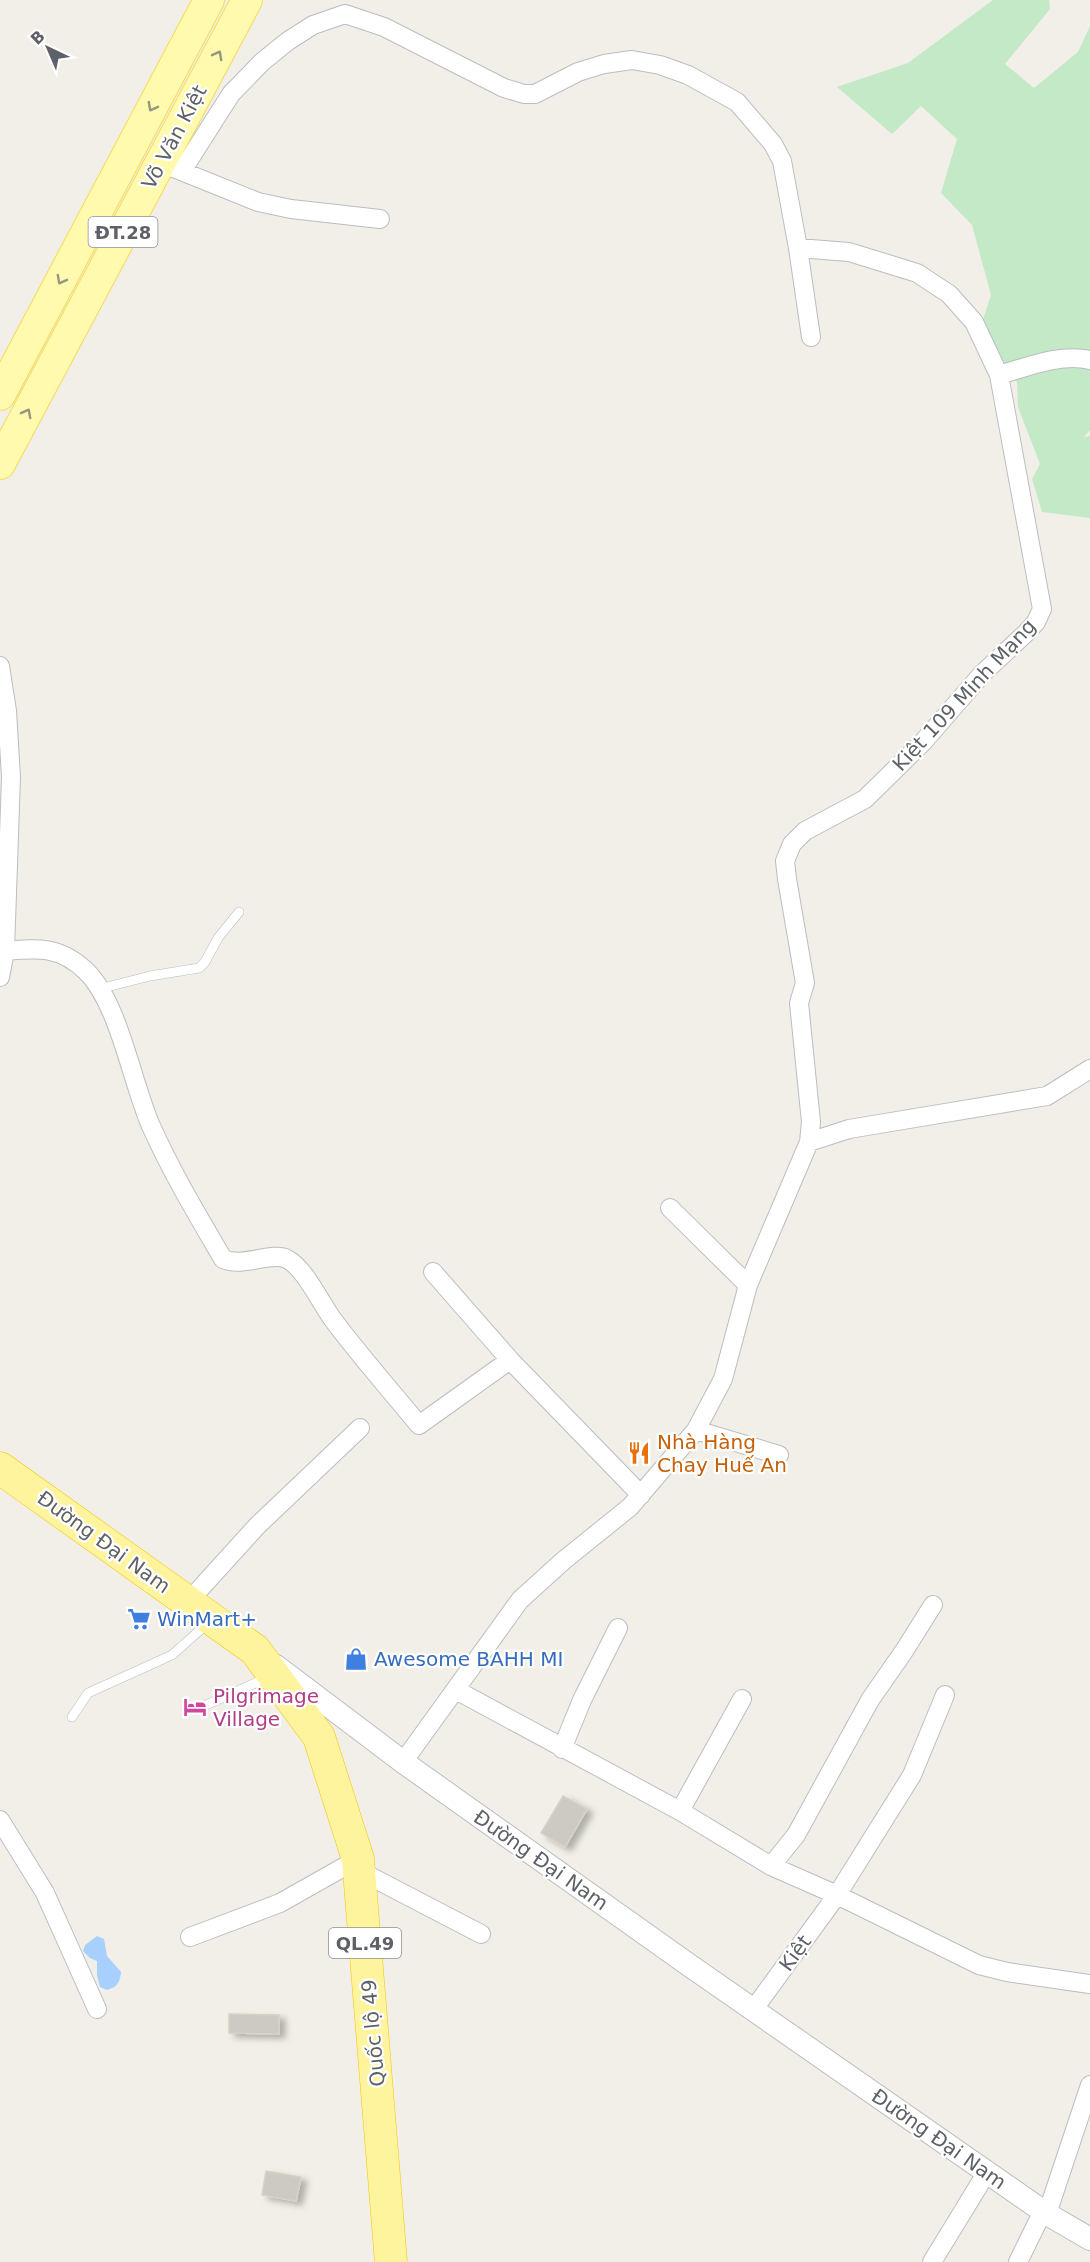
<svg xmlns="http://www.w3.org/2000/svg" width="1090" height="2262" viewBox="0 0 1090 2262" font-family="'DejaVu Sans',sans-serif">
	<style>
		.green { fill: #c3e9c7 }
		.water { fill: #a8d0ff }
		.building { fill: #cccac3; stroke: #d6d2c4; stroke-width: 1.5; filter: url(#shadow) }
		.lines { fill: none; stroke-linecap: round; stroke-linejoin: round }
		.service-casing { stroke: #bbbdc2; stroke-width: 10 }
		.minor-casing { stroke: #bbbdc2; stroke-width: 20 }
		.tertiary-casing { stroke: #bbbdc2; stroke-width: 24 }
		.primary-casing { stroke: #f6db5a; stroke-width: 32 }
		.trunk-casing { stroke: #f7c400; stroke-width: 33 }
		.service { stroke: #fff; stroke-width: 9 }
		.minor { stroke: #fff; stroke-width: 18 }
		.tertiary { stroke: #fff; stroke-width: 22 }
		.primary { stroke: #fffaad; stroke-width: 30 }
		.trunk { stroke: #fff49e; stroke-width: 32 }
		.oneway { stroke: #969780 }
		.labels { text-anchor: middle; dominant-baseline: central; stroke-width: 4.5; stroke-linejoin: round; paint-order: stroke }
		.shield { fill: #fff; stroke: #8e9095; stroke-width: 1.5 }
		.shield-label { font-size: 18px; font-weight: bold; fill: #5e6167 }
		.street-label { font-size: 20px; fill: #5e6167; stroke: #fff }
		.food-label { font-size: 20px; fill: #c56008; stroke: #fff; text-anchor: start }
		.shop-label { font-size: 20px; fill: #366cbe; stroke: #fff; text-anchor: start }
		.hotel-label { font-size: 20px; fill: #b23c85; stroke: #fff; text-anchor: start }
	</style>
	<defs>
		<filter id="shadow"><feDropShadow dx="6" dy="4" stdDeviation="3" flood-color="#0004"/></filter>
	</defs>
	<rect width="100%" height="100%" fill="#f1efe7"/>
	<path class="green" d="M993,0h56l1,9 -45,55 29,24 44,-36 12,-26v404l-6,7 6,-1v82l-48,-6 -10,-33 8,-15 -22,-57 -1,-25 -28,-25 -10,-25 12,-37 -19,-70 -31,-32 16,-54 -36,-33 -29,28 -55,-47 71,-24z"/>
	<path class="water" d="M97,1936l7,3 3,17 14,16c-1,11 -4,15 -14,18l-7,-3 -3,-12v-14l-7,-3 -7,-7 2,-6z"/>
	<path class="building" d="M563,1796l24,13 -22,38 -24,-14z
		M229,2014l50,1v19l-50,-1z
		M266,2171l35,6 -5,24 -34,-6z"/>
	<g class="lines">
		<g class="service-casing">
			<path id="service" d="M99,989l51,-13 49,-8 6,-6 13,-24 21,-26
				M206,1705l63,-28
				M72,1717l16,-24 84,-38 36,-32"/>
		</g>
		<g class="minor-casing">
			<path id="minor" d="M171,167l87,35 33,7 89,10
				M182,171l49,-77 31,-32 26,-21 25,-16 32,-11 39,13 120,61 20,6h11l43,-22 26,-8 28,-4 28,5 28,10 49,27 36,42 9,17 16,87 51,4 68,21 32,21 25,28 25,53 43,234 -6,13 -10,11 -43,40 -60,69 -58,57 -60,32 -13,13 -7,17 2,18 18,104 -6,20 12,119 -2,20 -61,143 -25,94 -27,51 -66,77 -67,54 -43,39 -117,162
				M798,248l13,89
				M999,375c28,-8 62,-22 91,-15
				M0,666l7,45 4,66 -6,174 -5,26
				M5,951c34,-3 55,-5 81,20 33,32 46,112 65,155 21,47 47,90 72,133 20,9 49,-8 64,0 18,9 34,45 47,62 27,36 57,70 85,104l91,-65
				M809,1142l40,-13 198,-33 43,-27
				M670,1208l78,77
				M433,1272l77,88 131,135
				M696,1430l83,25
				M188,1602l69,-76 103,-98
				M456,1690l224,121 91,55 66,29 142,70 28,7 83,12
				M562,1749l20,-49 36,-72
				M680,1811l62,-112
				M0,1820l45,73 52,116
				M771,1866l25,-31 74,-135 34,-49 29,-46
				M358,1870l123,64
				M190,1937l90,-34 78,-44
				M753,2010l84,-115 75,-120 33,-80
				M1047,2214l43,-129
				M932,2262l55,-90
				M1018,2262l25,-51"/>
		</g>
		<g class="tertiary-casing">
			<path id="tertiary" d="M276,1666l127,96 286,203 358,249 43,25"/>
		</g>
		<g class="primary-casing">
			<path id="primary" d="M0,395l209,-395
				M0,464l247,-464"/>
		</g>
		<g class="trunk-casing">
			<path id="trunk" d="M0,1468l255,182 64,87 39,122 33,403"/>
		</g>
		<use href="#service" class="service"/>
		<use href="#minor" class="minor"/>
		<use href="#tertiary" class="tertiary"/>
		<use href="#primary" class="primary"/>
		<use href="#trunk" class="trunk"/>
	</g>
	<defs><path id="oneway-chevron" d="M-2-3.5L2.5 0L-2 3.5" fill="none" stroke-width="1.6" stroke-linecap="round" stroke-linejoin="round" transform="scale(1.5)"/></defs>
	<g class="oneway">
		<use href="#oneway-chevron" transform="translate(218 55) rotate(-62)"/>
		<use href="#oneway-chevron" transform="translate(152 107) rotate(118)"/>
		<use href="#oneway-chevron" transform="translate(61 280) rotate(118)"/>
		<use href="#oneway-chevron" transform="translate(27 413) rotate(-62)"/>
	</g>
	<defs>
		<g id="restaurant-bare" transform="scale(1.8)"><path d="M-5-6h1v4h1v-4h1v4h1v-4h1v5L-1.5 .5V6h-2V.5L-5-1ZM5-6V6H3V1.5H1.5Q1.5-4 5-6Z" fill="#e8710a" stroke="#fff" stroke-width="2.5" paint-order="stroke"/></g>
		<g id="supermarket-bare" transform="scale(1.8)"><path d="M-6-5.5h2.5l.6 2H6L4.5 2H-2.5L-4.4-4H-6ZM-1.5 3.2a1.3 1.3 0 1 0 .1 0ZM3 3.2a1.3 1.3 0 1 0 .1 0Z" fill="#3f7fe0" stroke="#fff" stroke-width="2.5" paint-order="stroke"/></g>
		<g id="shop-bare" transform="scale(1.8)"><path d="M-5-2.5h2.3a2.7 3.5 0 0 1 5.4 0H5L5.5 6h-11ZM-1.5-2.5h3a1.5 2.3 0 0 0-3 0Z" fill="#3f7fe0" stroke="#fff" stroke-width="2.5" paint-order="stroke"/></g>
		<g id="hotel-bare" transform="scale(1.8)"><path d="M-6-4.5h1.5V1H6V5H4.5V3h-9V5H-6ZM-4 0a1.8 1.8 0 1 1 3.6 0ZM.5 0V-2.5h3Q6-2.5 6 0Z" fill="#d1479c" stroke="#fff" stroke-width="2.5" paint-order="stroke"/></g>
	</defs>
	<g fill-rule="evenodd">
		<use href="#restaurant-bare" x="639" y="1453"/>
		<use href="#supermarket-bare" x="139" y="1619"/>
		<use href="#shop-bare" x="356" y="1659"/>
		<use href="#hotel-bare" x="195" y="1707"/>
	</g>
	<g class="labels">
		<g class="shield">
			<rect x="88.5" y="217" width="69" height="30" rx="4.5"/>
			<rect x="329" y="1928" width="72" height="30" rx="4.5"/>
		</g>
		<g class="shield-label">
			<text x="123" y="232">ĐT.28</text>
			<text x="365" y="1943">QL.49</text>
		</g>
		<g class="street-label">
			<text transform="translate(174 137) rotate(-62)">Võ Văn Kiệt</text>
			<text transform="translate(964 695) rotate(-47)">Kiệt 109 Minh Mạng</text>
			<text transform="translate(104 1542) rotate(36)">Đường Đại Nam</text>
			<text transform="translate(541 1860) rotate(35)">Đường Đại Nam</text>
			<text transform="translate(795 1953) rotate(-54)">Kiệt</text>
			<text transform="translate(373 2033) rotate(-95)">Quốc lộ 49</text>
			<text transform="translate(939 2139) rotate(35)">Đường Đại Nam</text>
		</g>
		<g class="food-label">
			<text x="657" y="1442">Nhà Hàng<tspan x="657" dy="23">Chay Huế An</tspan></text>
		</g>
		<g class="shop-label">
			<text x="157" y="1619">WinMart+</text>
			<text x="374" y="1659">Awesome BAHH MI</text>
		</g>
		<g class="hotel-label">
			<text x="213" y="1696">Pilgrimage<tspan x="213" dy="23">Village</tspan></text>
		</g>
	</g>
	<g transform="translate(48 48) rotate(316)" stroke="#ffffff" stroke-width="4.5" paint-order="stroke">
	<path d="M0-4.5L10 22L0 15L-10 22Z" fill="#5e6167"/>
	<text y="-9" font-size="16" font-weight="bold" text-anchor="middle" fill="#5e6167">B</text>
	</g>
</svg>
